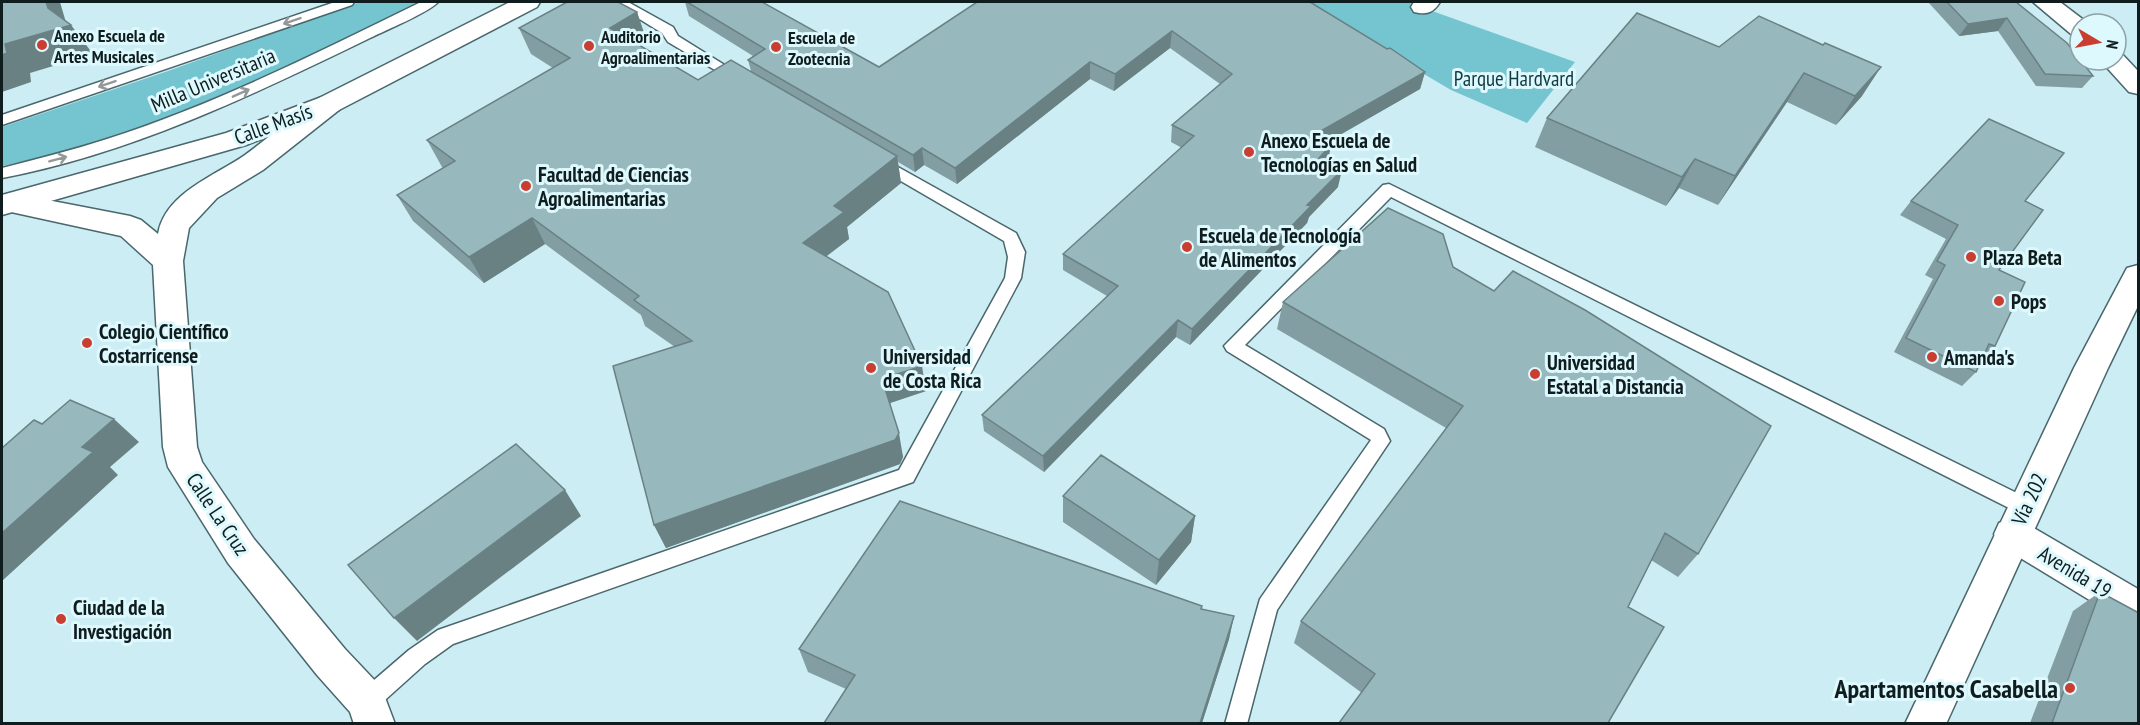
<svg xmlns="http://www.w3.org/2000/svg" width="2140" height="725" viewBox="0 0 2140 725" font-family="'PT Sans Narrow',sans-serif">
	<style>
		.green { fill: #75c5d1 }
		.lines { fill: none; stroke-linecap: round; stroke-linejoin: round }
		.lane-casing { stroke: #49676c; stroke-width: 3 }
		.street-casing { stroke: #49676c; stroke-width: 3 }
		.secondary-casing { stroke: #49676c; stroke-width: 3 }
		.lane { fill: #fff; fill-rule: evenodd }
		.street { fill: #fff; fill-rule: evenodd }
		.secondary { fill: #fff; fill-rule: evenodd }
		.wall { fill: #829ea3 }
		.shaded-wall { fill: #6a8184 }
		.building { fill: #97b8bd; stroke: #6a8184; stroke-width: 1.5 }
		.oneway { stroke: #93999a }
		.poi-dot { fill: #ca3d31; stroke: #def9fe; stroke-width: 2 }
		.labels { text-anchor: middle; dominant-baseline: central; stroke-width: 6; stroke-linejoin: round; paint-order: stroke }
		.far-poi-label { font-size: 18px; font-weight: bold; fill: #101d1f; stroke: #def9fe; text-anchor: start }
		.park-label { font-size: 21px; fill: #0e3a40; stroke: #def9fe }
		.street-label { font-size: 21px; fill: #101d1f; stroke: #def9fe }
		.poi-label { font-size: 21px; font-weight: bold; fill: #101d1f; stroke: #def9fe; text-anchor: start }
		.near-poi-label { font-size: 26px; font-weight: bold; fill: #101d1f; stroke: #def9fe; text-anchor: end }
	</style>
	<rect width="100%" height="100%" fill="#cbedf3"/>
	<path class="green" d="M359,2h61c-133,70 -270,133 -418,164v-39l166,-56z
		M1302,2h105l168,60 -48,61 -76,-33z"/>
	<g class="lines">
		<g class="lane-casing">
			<path id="lane" d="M335,2h19l-2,3 -350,120v-10z
				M421,2h17c-10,11 -52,28 -68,36 -117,57 -240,116 -368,140v-10c35,-9 71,-18 105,-29 109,-35 212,-87 314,-137z
				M612,2h16l45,25 5,9 69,43 -7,5 -5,-2 -67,-40 -6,-9z
				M880,157l136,76 9,19 -4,26 -108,204 -460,162 -28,20 -50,45 -8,3 -8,-3 -3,-8 3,-8 50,-43 29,-20 461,-160 106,-192 3,-21 -4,-16 -129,-75 -3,-4 3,-4z
				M1389,184l644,317 3,6 -3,6 -7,2 -7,-2 -628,-316 -146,148 139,84 6,12 -113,169 -30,114h-22l35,-125 111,-159 -144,-89 -3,-5 159,-161z"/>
		</g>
		<g class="street-casing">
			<path id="street" d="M1414,2h26c-7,11 -13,13 -26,10l-3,-5z
				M329,95l10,3 4,6 -4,6 -76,60 -46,28 -28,30 -6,33 14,186 5,15 52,77 91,110 36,38 14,37h-41l-4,-12 -33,-37 -89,-112 -60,-96 -5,-20 -10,-182 -32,-29 -119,-26v-14l9,-3 119,23 11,4 17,14c7,-41 57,-58 87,-79 25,-19 50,-38 74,-57z
				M2012,518l13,5 113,66v37l-14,-5 -125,-76 -5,-11 5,-11z"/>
		</g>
		<g class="secondary-casing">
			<path id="secondary" d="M510,2h30l-3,5 -198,103 -93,35 -244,70v-20l224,-62 93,-35z
				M2033,2h27l29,22h-9v13l-9,-3z
				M2116,53l6,1 16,17v23l-9,-2 -29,-32h16z
				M2138,265v41l-30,62 -162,356h-41l169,-356 53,-100z"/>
		</g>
		<use href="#lane" class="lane"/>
		<use href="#street" class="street"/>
		<use href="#secondary" class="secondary"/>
	</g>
	<path class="wall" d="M685,2h77l117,65 98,-65 410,47 38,23 -5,17 -94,54 2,19 10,25 -29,30 -2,6 -117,122 -14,-8 -132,135 -60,-41 -2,-16 125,-119 -44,-26v-16l119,-106 -11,-6 1,-17 48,-41 -50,-36 -56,43 -24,-12 -133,105 -33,-19 -9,7 -17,-10 3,21 -54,44 2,12 -23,17 100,135 -36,12 13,54 -3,7 -234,84 -12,-23 21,-178 -30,-21 -4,-11 -96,-71 -61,39 -71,-62 -16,-26 46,-27 -1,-1 -15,-27 126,-72 -22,-14 -12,-26 118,-16 9,27 -9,5 61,36 53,-9 -3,-11 5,-4 -64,-40z
		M1928,2h88l77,74 -11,12 -46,-2 -38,-55 -39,5z
		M1759,16l103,80 -26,29 -49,-23 -69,103 -39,-17 -13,18 -131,-59 12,-29 172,-71z
		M1911,201h114l-26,69 -4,76 -13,13 -6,13 -14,14 -68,-34 39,-73 -8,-4 21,-36 -46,-24z
		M1453,267l245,287 -20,23 -27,-17 -23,47 -266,86 -68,-50 7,-22 145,-193 -169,-99 6,-27z
		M1063,496l132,20 -4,26 -35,43 -93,-63z
		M2100,592l39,131h-109l43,-112z
		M1202,609l32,7 -5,23 -27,84h-378l22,-34 -38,-17 -9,-23z"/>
	<path class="shaded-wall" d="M46,2h14l7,24 4,-1 22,29 -63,19 1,9 -29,10v-37l3,-11 43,-36z
		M637,12l9,27 -26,15 -10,-26z
		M2007,18l-9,13 -39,5 9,-12z
		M1172,31l-2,17 -56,43 1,-17z
		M1090,62v17l-133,105 -2,-16z
		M1881,67l-19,29 -26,29 19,-29z
		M1425,72l-5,17 -112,64 4,-17z
		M1804,73l-17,29 -69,103 17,-29z
		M1331,145l-3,17 -9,-4z
		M922,148l2,17 -9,7 -2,-17z
		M897,156l4,27 -54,44 2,12 -39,30 -7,-26 31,-37z
		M1695,159l-16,29 -13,18 16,-29z
		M1342,170l-4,17 -29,30 -2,6 -117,122 2,-16 115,-124z
		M532,218l13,26 -61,39 -15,-26z
		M1178,320l-2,17 -132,135 -1,-16z
		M922,366l4,25 -39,13 -5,-25z
		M114,419l25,23 -29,25 8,8 -116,106v-48l80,-86z
		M899,433l4,24 -3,7 -234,84 -12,-23z
		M565,490l16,26 -164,125 -23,-23z
		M1195,516l-4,26 -35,43 3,-25z
		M1234,616l-5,23 -27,84h-2z"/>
	<path class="building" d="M2,2h44l2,6 23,17 -66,19 2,9 -5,2z
		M567,2h51l19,10 -27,16 88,52 33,-20 166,96 -63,50 10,6 -41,31 85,49 34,74 -40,13 17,54 -4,7 -241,85 -41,-159 79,-25 -58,-41 5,-4 -107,-78 -63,39 -72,-62 58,-34 -28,-21 143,-82 -51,-30z
		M687,2h75l117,65 98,-65h333l77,47 3,-1 35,24 -113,64 19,9 -12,13 23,12 -35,35 4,1 -119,123 -14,-9 -135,136 -61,-41 136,-129 -55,-32 131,-118 -22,-11 60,-51 -60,-43 -57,43 -25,-12 -135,106 -33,-20 -9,7 -165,-95 17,-11z
		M1947,2h69l51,41 26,33 -48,-2 -38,-56 -39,6z
		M1637,13l82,34 40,-31 64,29 2,-2 56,24 -26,29 -51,-23 -69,103 -40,-17 -13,18 -135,-59z
		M1989,119l75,34 -39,48 18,9 -44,60 26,12 -30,64 -6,-2 -13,28 -70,-34 39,-73 -8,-4 21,-36 -47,-24z
		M1388,208l55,26 10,33 41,24 19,-20 72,39 186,116 -73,128 -33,-21 -37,74 36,20 -56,96h-269l36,-49 -74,-53 162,-215 -180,-104z
		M70,400l44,19 -32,28 11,5 -91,81v-85l32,-28 8,4z
		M516,444l49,46 -171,128 -46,-53z
		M1101,455l94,61 -36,44 -96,-64z
		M900,501l302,105 -1,3 33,7 -34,107h-376l31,-48 -56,-26z
		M2100,592l39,21v110h-87z"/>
	<defs><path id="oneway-shaft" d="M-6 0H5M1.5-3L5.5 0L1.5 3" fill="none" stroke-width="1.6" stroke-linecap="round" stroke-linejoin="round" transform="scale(1.5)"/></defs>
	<g class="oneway">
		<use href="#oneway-shaft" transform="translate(292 21) rotate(161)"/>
		<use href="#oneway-shaft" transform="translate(107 84) rotate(161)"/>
		<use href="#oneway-shaft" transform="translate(241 93) rotate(-24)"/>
		<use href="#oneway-shaft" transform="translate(58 159) rotate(-15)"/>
	</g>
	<g class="poi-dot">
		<circle cx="42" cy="45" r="6"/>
		<circle cx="589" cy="46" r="6"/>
		<circle cx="776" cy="47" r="6"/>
		<circle cx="1249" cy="152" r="6"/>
		<circle cx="526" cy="186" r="6"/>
		<circle cx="1187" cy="247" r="6"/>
		<circle cx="1971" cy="257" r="6"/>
		<circle cx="1999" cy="301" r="6"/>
		<circle cx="87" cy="343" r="6"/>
		<circle cx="1932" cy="357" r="6"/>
		<circle cx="871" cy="368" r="6"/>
		<circle cx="1535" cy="374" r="6"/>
		<circle cx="61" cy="619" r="6"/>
		<circle cx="2070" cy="688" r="6"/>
	</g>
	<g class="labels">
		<g class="far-poi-label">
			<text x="54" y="35">Anexo Escuela de<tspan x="54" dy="21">Artes Musicales</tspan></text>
			<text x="601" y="36">Auditorio<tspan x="601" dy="21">Agroalimentarias</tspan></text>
			<text x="788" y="37">Escuela de<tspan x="788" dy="21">Zootecnia</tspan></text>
		</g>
		<g class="park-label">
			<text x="1514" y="78">Parque Hardvard</text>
		</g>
		<g class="street-label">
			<text transform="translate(213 80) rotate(-23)">Milla Universitaria</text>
			<text transform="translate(273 124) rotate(-20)">Calle Masís</text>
			<text transform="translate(2029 499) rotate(-65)">Vía 202</text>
			<text transform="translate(218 514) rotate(56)">Calle La Cruz</text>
			<text transform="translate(2075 572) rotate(31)">Avenida 19</text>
		</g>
		<g class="poi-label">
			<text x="1261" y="140">Anexo Escuela de<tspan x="1261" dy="24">Tecnologías en Salud</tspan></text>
			<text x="538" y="174">Facultad de Ciencias<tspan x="538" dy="24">Agroalimentarias</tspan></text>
			<text x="1199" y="235">Escuela de Tecnología<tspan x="1199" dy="24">de Alimentos</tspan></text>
			<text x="1983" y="257">Plaza Beta</text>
			<text x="2011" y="301">Pops</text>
			<text x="99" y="331">Colegio Científico<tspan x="99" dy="24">Costarricense</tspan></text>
			<text x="883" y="356">Universidad<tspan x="883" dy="24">de Costa Rica</tspan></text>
			<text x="1944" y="357">Amanda's</text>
			<text x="1547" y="362">Universidad<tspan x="1547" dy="24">Estatal a Distancia</tspan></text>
			<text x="73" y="607">Ciudad de la<tspan x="73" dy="24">Investigación</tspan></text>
		</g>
		<g class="near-poi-label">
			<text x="2058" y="688">Apartamentos Casabella</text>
		</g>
	</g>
	<rect width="2140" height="725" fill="none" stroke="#101d1f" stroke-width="6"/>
	<g transform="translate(2098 42) rotate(100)"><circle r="28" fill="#def9fe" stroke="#8ca1a5" stroke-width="1.5"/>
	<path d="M0-4.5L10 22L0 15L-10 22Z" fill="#ca3d31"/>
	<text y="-9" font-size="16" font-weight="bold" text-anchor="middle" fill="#101d1f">N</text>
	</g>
</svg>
